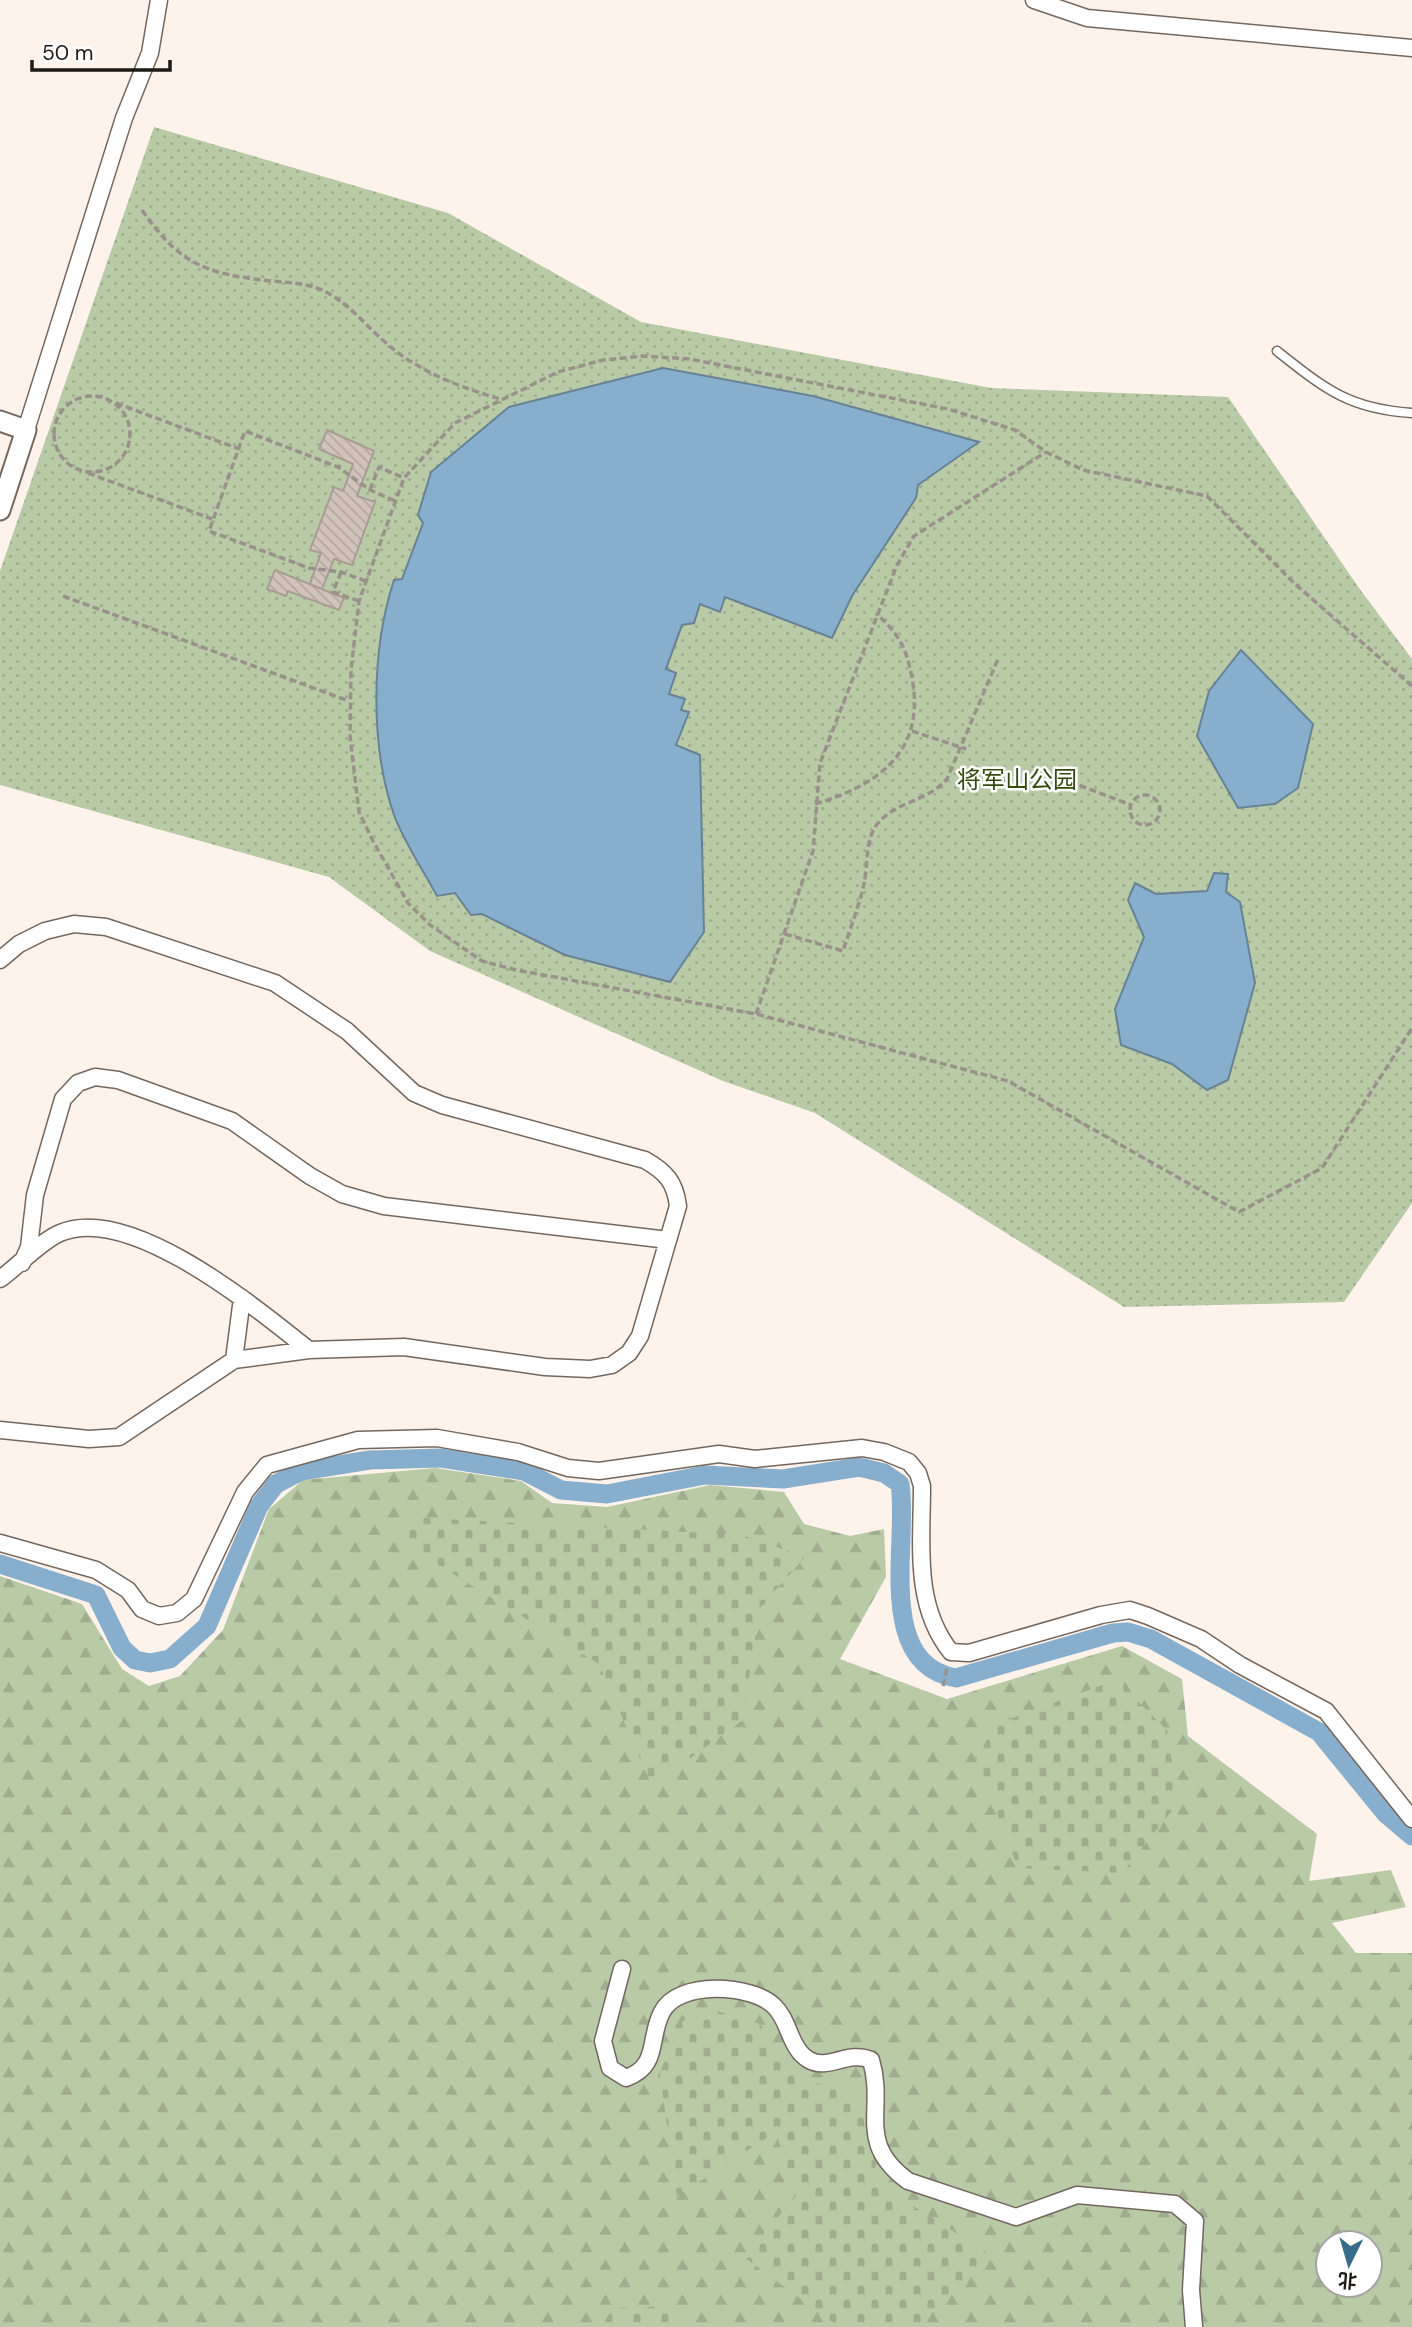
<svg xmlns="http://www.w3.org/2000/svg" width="1412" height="2327" viewBox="0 0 1412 2327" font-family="'DM Sans','Noto Sans SC',sans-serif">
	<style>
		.forest { fill: url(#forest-firs); fill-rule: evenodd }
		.cemetery { fill: url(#cemetery-stones) }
		.park { fill: url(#park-dots) }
		.water { fill: #87aecc; stroke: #688295; stroke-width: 2 }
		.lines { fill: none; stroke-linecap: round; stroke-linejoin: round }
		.canal { stroke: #87aecc; stroke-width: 19 }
		.building { fill: url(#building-back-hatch); stroke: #a99c93; stroke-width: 2 }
		.service-casing { stroke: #73675e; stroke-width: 11 }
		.minor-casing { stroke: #73675e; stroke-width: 19 }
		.tertiary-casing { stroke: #73675e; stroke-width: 23 }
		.path { stroke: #99928b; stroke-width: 3.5; stroke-dasharray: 7 3.5; stroke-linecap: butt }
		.service { stroke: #fff; stroke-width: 8 }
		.minor { stroke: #fff; stroke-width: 16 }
		.tertiary { stroke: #fff; stroke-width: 19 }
		.labels { text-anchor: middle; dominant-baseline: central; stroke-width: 5; stroke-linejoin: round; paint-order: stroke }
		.park-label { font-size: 24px; fill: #344b0c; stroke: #fff }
	</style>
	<defs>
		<pattern id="forest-firs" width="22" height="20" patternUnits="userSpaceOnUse" patternTransform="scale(1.75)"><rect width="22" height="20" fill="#b9caa6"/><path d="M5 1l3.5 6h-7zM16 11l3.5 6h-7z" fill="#9fad8e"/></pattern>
		<pattern id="cemetery-stones" width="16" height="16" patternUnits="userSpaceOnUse" patternTransform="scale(1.75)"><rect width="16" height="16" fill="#b9caa6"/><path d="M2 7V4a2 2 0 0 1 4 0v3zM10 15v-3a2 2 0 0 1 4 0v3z" fill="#9fad8e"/></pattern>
		<pattern id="park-dots" width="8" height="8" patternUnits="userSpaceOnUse" patternTransform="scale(1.75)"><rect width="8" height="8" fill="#b9caa6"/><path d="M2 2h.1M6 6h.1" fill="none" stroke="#9fad8e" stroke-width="1.8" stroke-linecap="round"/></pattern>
		<pattern id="building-back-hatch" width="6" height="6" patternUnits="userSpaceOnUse" patternTransform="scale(1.75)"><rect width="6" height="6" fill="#d1c3ba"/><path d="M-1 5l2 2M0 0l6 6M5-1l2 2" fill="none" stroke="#b3a79f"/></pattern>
	</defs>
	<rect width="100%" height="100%" fill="#fef3eb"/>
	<path class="forest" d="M435,1468l86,13 31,22 55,4 103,-22 74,7 20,32 46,12 34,-7 2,48 -46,82 107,40 175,-53 60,33 6,57 129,98 -8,47 82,-11 15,37 -74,16 24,30h56v374h-1412v-751l82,28 40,65 27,17 31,-10 43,-46 46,-121 34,-29zM1328,2243h42v42h-42z"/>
	<path class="cemetery" d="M408,1517l334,18 63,22 -46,52 -16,111 -91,66 -53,-122 -201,-124z
		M1116,1680l51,50 11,73 -56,70 -104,-5 -43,-111 24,-34z
		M711,2009l49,15 40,58 55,4 25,99 111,70 -76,72h-76l-95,-70 52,-61 -20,-64 -99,64 -17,-121 16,-51z
		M671,2306l19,21h-89l12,-19z"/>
	<path class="park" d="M154,127l294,86 193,109 350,66 237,9 131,191 53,71v544l-68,99 -220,5 -309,-194 -92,-32 -293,-130 -101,-74 -329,-92v-214z"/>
	<path class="water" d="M663,368l150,28 166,46 -61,43 -2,13 -64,98 -20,42 -107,-41 -5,15 -20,-8 -6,19 -12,2 -16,44 10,4 -7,21 16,5 -4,11 8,2 -13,33 24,10 4,177 -34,50 -105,-27 -83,-41 -11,1 -16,-22 -18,3c-14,-26 -33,-54 -43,-81 -24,-70 -23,-165 0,-235l8,-1 21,-56 -5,-8 13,-43 78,-65z
		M1241,650l72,74 -15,64 -23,16 -37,4 -41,-72 12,-45z
		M1214,873l14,1 -2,18 14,10 15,81 -27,97 -21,10 -35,-26 -51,-19 -6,-36 29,-72 -16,-37 7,-17 21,11 51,-3z"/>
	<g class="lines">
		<path class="canal" d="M0,1564l96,31 26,53 13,12 15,3 20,-4 37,-33 52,-120 17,-22 25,-13 69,-11 71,-2 83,13 37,19 46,4 98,-19 78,4 76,-12 25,6 16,11c9,57 -26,180 56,194l157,-45 15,-1 23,7 168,93 67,82 26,22"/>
	</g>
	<path class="building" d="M327,430l47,21 -17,45 18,6 -23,63 -18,-6 -12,30 -12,-5 11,-31 -11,-3 24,-63 9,4 10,-27 -34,-15z
		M275,570l69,28 -5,12 -51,-19 -2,5 -19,-7z"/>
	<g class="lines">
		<g class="service-casing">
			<path id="service" d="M1277,351c48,38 72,58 135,62"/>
		</g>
		<g class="minor-casing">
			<path id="minor" d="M1034,0l53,18 325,30
				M26,430l98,-312 26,-65 9,-53
				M0,960l19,-16 26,-13 29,-7 32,3 169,56 72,48 67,62 28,12 203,55c21,12 30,22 33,46l-38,130 -11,17 -17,12 -22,4 -45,-2 -141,-20 -95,3 -75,10 -115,77 -30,2 -89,-9
				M22,1263l7,-16 6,-52 28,-96 15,-16 17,-6 23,3 114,41 78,55 32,18 42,12 284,34
				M0,1279c17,-12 41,-38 60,-46 70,-30 196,75 249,117
				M234,1360l8,-62
				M0,1543l96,27 32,20 14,19 17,7 18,-3 17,-14 51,-107 22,-27 91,-25 79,-2 81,14 50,16 31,3 120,-17 36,5 107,-11 22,4 25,10 9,11 4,13c0,57 -9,119 29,166l18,1 132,-38 29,-5 18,6 53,23 39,26 86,46 86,108
				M622,1969l-19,72 7,27 16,10c34,-12 22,-40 36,-66 16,-32 89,-28 112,-6 16,15 15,42 35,54 19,11 39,-10 62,0 15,51 -16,82 37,121l108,36 61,-22 98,9 20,17 -4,69 3,37"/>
		</g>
		<g class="tertiary-casing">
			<path id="tertiary" d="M0,421l26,9 -26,80"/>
		</g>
		<path class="path" d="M142,210c38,55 64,64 129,71 20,2 39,2 57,12 22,12 38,33 57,49 32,29 74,45 115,57
			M54 434a38 38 0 1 1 76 0a38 38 0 1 1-76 0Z
			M116,403l123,46
			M88,473l124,46
			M370,490l9,-23 25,11
			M341,572l-8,20 26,9
			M366,581l-25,-9 -32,-4 -100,-37 36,-100 93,36 32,23 25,11
			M63,596l286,105
			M1412,686l-117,-102 -88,-88 -124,-26 -37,-18 -31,-22 -67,-21 -259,-50 -45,-3 -41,4 -45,12 -103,51 -51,55 -45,123 -8,69 -1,66 9,76 14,29 35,62 22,22 52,36 34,9 240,44 252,67 231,131 83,-44 90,-140
			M912,731l54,18
			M1060,778l71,27
			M1130 810a15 15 0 1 1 30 0a15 15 0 1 1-30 0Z
			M815,804c64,-19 111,-53 97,-126 -6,-32 -13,-43 -36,-65
			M785,934l58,17c7,-22 16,-45 21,-67 4,-19 1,-48 15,-62 19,-21 49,-21 68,-43l51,-120
			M756,1014l57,-163 7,-88 77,-198 17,-29 132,-84
			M943,1686l4,-18"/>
		<use href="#service" class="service"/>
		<use href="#minor" class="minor"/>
		<use href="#tertiary" class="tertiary"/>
	</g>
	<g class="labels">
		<g class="park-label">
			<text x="1017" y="779">将军山公园</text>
		</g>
	</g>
	<g transform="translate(1349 2264) rotate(185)"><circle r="33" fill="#ffffff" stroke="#a5a3a2" stroke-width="2"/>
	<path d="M0-5L12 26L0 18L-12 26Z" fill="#386d89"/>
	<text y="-10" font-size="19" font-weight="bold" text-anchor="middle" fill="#1e1a16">北</text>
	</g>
	<path d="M32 60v10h138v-10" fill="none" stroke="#1e1a16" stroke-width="3.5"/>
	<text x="42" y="60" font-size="21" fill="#1e1a16" stroke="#ffffff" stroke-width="5" paint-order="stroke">50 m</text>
</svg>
